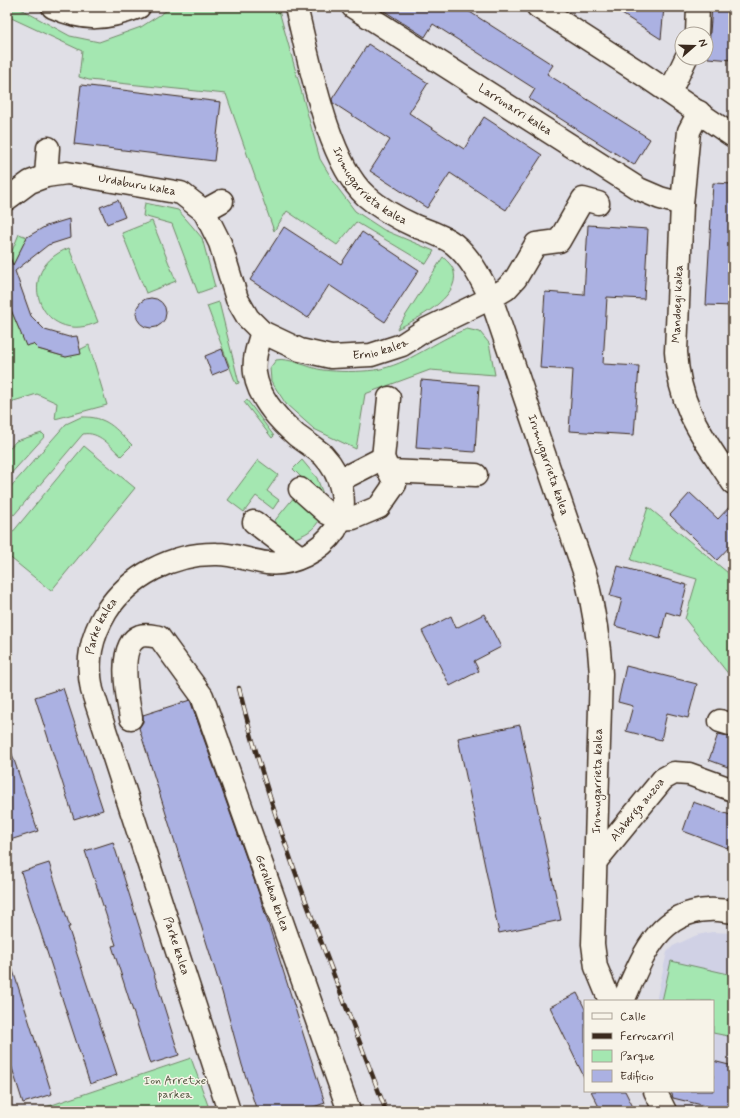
<svg xmlns="http://www.w3.org/2000/svg" width="740" height="1118" viewBox="0 0 740 1118" font-family="Mynerve,sans-serif">
	<style>
		.built { fill: #d0d1e5 }
		.green { fill: #a4e7b1; stroke: #708868 }
		.building { fill: #abb1e2; stroke: #3b2a1e }
		.lines { fill: none; stroke-linecap: round; stroke-linejoin: round }
		.minor-casing { stroke: #3b2a1e; stroke-width: 25 }
		.minor { stroke: #f7f3e8; stroke-width: 22 }
		.rail-casing { stroke: #3b2a1e; stroke-width: 4.5 }
		.rail { stroke: #f7f3e8; stroke-width: 3; stroke-dasharray: 9; stroke-linecap: butt }
		.labels { text-anchor: middle; dominant-baseline: central; stroke-width: 3; stroke-linejoin: round; paint-order: stroke }
		.street-label { font-size: 12px; fill: #3b2a1e; stroke: #f7f3e8 }
		.park-label { font-size: 12px; fill: #555943; stroke: #f7f3e8 }
	</style>
	<rect width="100%" height="100%" fill="#e0dfe6"/>
	<filter id="ink" filterUnits="userSpaceOnUse"><feTurbulence type="fractalNoise" baseFrequency=".025" numOctaves="2"/><feDisplacementMap in="SourceGraphic" scale="8" xChannelSelector="R" yChannelSelector="G"/><feConvolveMatrix kernelMatrix="1 2 1 2 8 2 1 2 1" color-interpolation-filters="sRGB"/></filter>
	<g filter="url(#ink)">
		<path class="built" d="M712,932l21,1v178h-53l-10,-20h43v-90h-57l11,-49 6,-6 24,-11z"/>
		<path class="green" d="M7,7h10l53,29 29,6 42,-15 31,-20h106l42,152 17,28 18,24 29,19 50,21 -8,13 -70,-42 -19,23 -50,-34 -13,20 -48,-137 -137,-14 -10,-3 3,-26 -75,-35z
			M145,203l33,7 14,16 10,12 13,49 -17,6 -26,-69 -29,-8z
			M152,221l24,60 -30,12 -24,-60z
			M19,234l8,3 -20,43v-17z
			M69,248l29,74c-56,26 -88,-52 -29,-74z
			M443,257c4,4 10,9 11,15 6,26 -39,48 -57,57z
			M7,300l12,29 19,20 28,8 23,-12 18,60 -52,14 2,-16 -20,-9 -30,9z
			M219,302l20,81 -3,1 -29,-78z
			M467,329l13,3 9,11 6,32 -65,-5 -65,24 -9,55 -42,-20 -28,-25 -15,-23 -1,-13 6,-8c13,-3 32,8 47,10 16,2 35,2 52,0 34,-5 60,-30 92,-41z
			M247,400l27,36 -2,2 -28,-36z
			M81,417c26,-1 34,11 51,28l-11,11c-11,-10 -22,-25 -38,-22l-69,81 -7,-5v-19l59,-67z
			M42,433l3,3 -38,42v-27l9,-10z
			M84,446l51,42 -84,103 -44,-36v-16z
			M258,460l20,15 -11,16 12,9 -6,9 -17,-13 -12,16 -16,-12z
			M302,460l15,18 6,16 -17,-12 -13,-13z
			M295,496l25,22c-5,12 -15,17 -28,21l-20,-15z
			M648,507l85,70v114l-3,-15 -45,-57 12,-40 -66,-19z
			M671,961l62,14v62l-20,-4v-32h-51z
			M191,1058l19,53h-176z"/>
		<path class="building" d="M378,7h84l91,58 -6,9 103,65 -16,26 -105,-66 6,-10 -102,-65 -8,13z
			M611,7h53l-3,32z
			M712,7h21v53l-25,-2z
			M368,44l60,39 -19,30 55,36 20,-32 58,38 -36,55 -56,-37 -23,35 -57,-37 20,-31 -57,-37 -1,-4z
			M81,85l140,17 -7,59 -140,-17z
			M713,183l20,1v122l-27,-1z
			M118,200l7,17 -18,7 -7,-17z
			M69,219l1,19 -22,7 -33,26 16,45 14,14 24,7 8,-1 4,18 -15,3 -28,-8 -5,-5 -7,2 -19,-46v-44l2,-1 4,10 14,-28 19,-11z
			M588,225l60,4 -4,70 -37,-2 -4,67 36,2 -5,69 -65,-4 4,-61 -33,-2 5,-76 39,3z
			M284,227l57,37 21,-32 57,38 -34,52 -56,-37 -21,33 -58,-38z
			M136 313a15 15 0 1 1 30 0a15 15 0 1 1-30 0Z
			M222,349l7,19 -17,7 -7,-19z
			M421,380l58,5 -4,67 -59,-4z
			M690,493l28,26 15,-16v40l-16,17 -47,-45z
			M618,566l69,19 -8,31 -13,-4 -6,27 -45,-13 7,-27 -12,-3z
			M484,614l17,33 -27,14 5,10 -29,15 -28,-55 29,-15 5,12z
			M626,666l71,18 -9,34 -21,-5 -6,27 -35,-9 7,-25 -15,-4z
			M63,688l40,122 -29,9 -39,-122z
			M190,700l68,191 67,212 -23,8h-45l-15,-46 -20,-73 -83,-264 4,-6v-7z
			M520,725l41,195 -62,13 -41,-195z
			M718,734l15,3v32l-24,-9z
			M7,748h3l28,83 -31,10z
			M693,802l40,14v34l-50,-19z
			M113,842l66,213 -29,9 -38,-118 4,-1 -31,-94z
			M49,863l21,64h-2l49,148 -27,9 -69,-212z
			M11,964l41,130 -29,9 -16,-51v-87z
			M577,993l8,16v70l-35,-72z
			M713,1061l20,5v45h-24l1,-4 -37,-9 -2,-7h42z
			M591,1091h34l10,20h-34z"/>
		<g class="lines">
			<g class="minor-casing">
				<g id="minor">
					<path d="M53,7c33,15 54,12 86,0"/>
					<path id="s1" d="M296,7c13,51 31,154 70,189 15,13 31,22 49,30 13,5 27,9 39,18 17,14 27,35 37,54l95,279c8,33 13,63 15,97l-8,270 3,23 14,34"/>
					<path id="s2" d="M353,7l286,182 21,9 22,6"/>
					<path d="M538,7l104,67 91,62"/>
					<path d="M697,34l1,-27"/>
					<path d="M670,92l16,-34"/>
					<path d="M699,112l-10,19 -7,73 -6,148c3,57 27,85 57,131"/>
					<path d="M46,176l2,-28"/>
					<path id="s3" d="M7,199l23,-17 16,-6 21,-3 114,20 23,18 16,32 17,56 11,19 14,14 38,18 31,7 40,-2 31,-10 23,-15 66,-32 15,-9 10,-11 20,-34 23,-3 24,-42 15,4"/>
					<path d="M204,211l18,-10"/>
					<path d="M383,458l6,-60"/>
					<path d="M389,471l87,4"/>
					<path d="M300,489l27,24 13,6 13,-1 26,-11 16,-23 -12,-26 -43,22"/>
					<path d="M254,522l46,35"/>
					<path id="s4" d="M131,718c-3,-18 -15,-73 9,-82 6,-2 13,0 19,1l43,59 147,415"/>
					<path d="M720,721l13,4"/>
					<path id="s5" d="M596,861l67,-82 11,-6 15,1 44,16"/>
					<path d="M623,1001c18,-40 33,-89 85,-91 8,-1 17,1 25,2"/>
					<path d="M655,1091l10,20"/>
					<path id="s6" d="M229,1111l-137,-421c-6,-29 -1,-53 14,-78 23,-36 67,-59 111,-58 17,0 33,7 50,9 25,3 54,-12 68,-33 15,-25 7,-55 -12,-75 -8,-7 -18,-13 -27,-20 -17,-15 -38,-38 -41,-62 -2,-14 3,-28 7,-41"/>
				</g>
			</g>
			<use href="#minor" class="minor"/>
			<g class="rail-casing">
				<path id="rail" d="M239,688c35,145 95,284 147,423"/>
			</g>
			<use href="#rail" class="rail"/>
		</g>
	</g>
	<g class="labels">
		<g class="street-label">
			<text stroke="none"><textPath href="#s2" startOffset="192">Larrunarri kalea</textPath></text>
			<text stroke="none"><textPath href="#s1" startOffset="199">Irumugarrieta kalea</textPath></text>
			<text stroke="none"><textPath href="#s3" startOffset="138">Urdaburu kalea</textPath></text>
			<text transform="translate(678 304) rotate(-88)">Mandoegi kalea</text>
			<text stroke="none"><textPath href="#s3" startOffset="472">Ernio kalea</textPath></text>
			<text stroke="none"><textPath href="#s1" startOffset="547">Irumugarrieta kalea</textPath></text>
			<text stroke="none"><textPath href="#s6" startOffset="509">Parke kalea</textPath></text>
			<text transform="translate(598 781) rotate(-89)">Irumugarrieta kalea</text>
			<text stroke="none"><textPath href="#s5" startOffset="66">Alaberga auzoa</textPath></text>
			<text stroke="none"><textPath href="#s4" startOffset="389">Geralekua kalea</textPath></text>
			<text transform="translate(176 946) rotate(72)">Parke kalea</text>
		</g>
		<g class="park-label">
			<text x="175" y="1081">Ion Arretxe<tspan x="175" dy="14">parkea</tspan></text>
		</g>
	</g>
	<rect width="740" height="1118" fill="none" stroke="#f7f3e8" stroke-width="24"/>
	<rect x="12" y="12" width="716" height="1094" fill="none" stroke="#3b2a1e" stroke-width="1.5" filter="url(#ink)"/>
	<rect x="584" y="1000" width="130" height="92" fill="#f7f3e8" stroke="#aca397"/>
	<rect x="592" y="1013" width="20" height="6" fill="#f7f3e8" stroke="#aca397"/>
	<text x="620" y="1020" font-size="12" fill="#3b2a1e">Calle</text>
	<rect x="592" y="1033" width="20" height="6" fill="#3b2a1e" stroke="#aca397"/>
	<text x="620" y="1040" font-size="12" fill="#3b2a1e">Ferrocarril</text>
	<rect x="592" y="1050" width="20" height="12" fill="#a4e7b1" stroke="#aca397"/>
	<text x="620" y="1060" font-size="12" fill="#3b2a1e">Parque</text>
	<rect x="592" y="1070" width="20" height="12" fill="#abb1e2" stroke="#aca397"/>
	<text x="620" y="1080" font-size="12" fill="#3b2a1e">Edificio</text>
	<g transform="translate(694 46) rotate(70)"><circle r="19" fill="#f7f3e8" stroke="#aca397"/>
	<path d="M0-3L7 15L0 10L-7 15Z" fill="#3b2a1e"/>
	<text y="-6" font-size="11" font-weight="bold" text-anchor="middle" fill="#3b2a1e">N</text>
	</g>
</svg>
